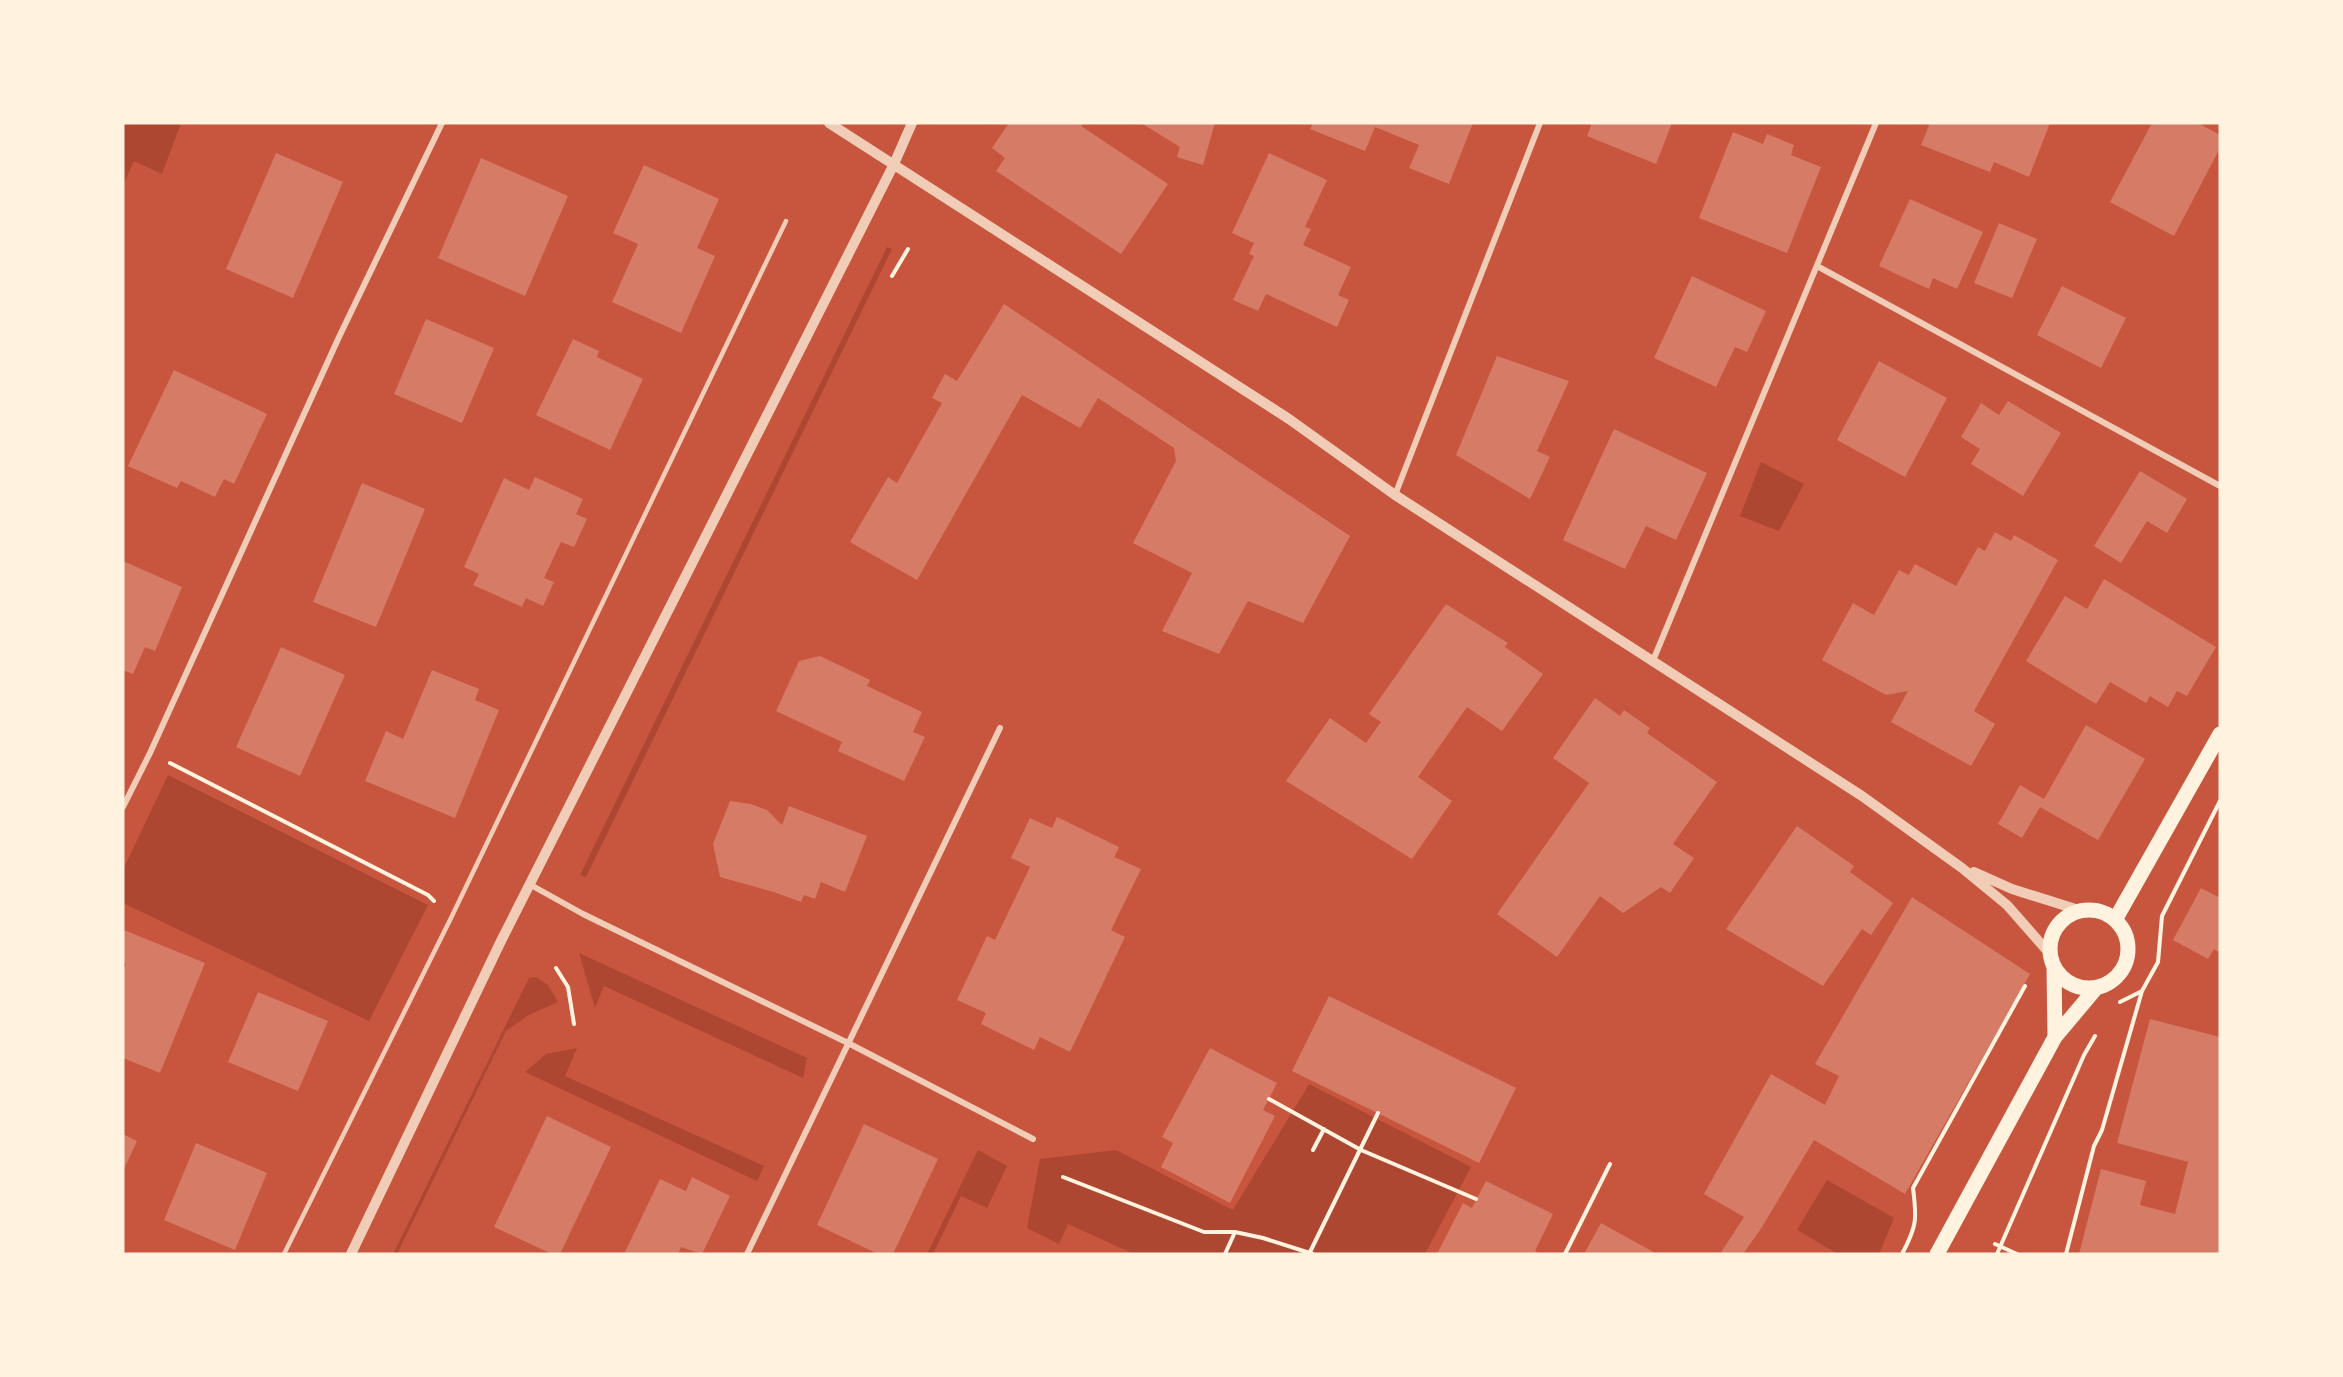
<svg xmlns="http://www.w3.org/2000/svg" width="2343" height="1377" viewBox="0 0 2343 1377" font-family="Lora,serif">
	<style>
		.green { fill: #ae4732 }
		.building { fill: #d67c66 }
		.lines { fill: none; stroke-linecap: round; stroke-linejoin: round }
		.path { stroke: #fff3e0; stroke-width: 4 }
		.service { stroke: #f1ccb7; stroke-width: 4.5 }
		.minor { stroke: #f1ccb7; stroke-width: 6 }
		.tertiary { stroke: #f1ccb7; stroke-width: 10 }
		.primary { stroke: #fff3e0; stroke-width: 15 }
	</style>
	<rect width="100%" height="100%" fill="#c8553d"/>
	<path class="green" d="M123,123h58l-19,51 -28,-13 -11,24z
		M887,247l5,2 -306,628 -6,-2z
		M1761,462l43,22 -25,47 -39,-15z
		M168,775l260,130 -59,116 -246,-118v-33z
		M579,953l228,105 -4,20 -199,-92 -9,22z
		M536,977l12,8 10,17 -29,13 -23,16 -109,223h-4l136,-276z
		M577,1048l-12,28 199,90 -7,15 -232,-109 21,-18z
		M1309,1084l162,83 -46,87h-291l-66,-30 -9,20 -32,-16 13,-69 76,-9 117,60z
		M978,1150l29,16 -20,42 -26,-12 -28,58h-6z
		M1827,1180l67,38 -15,36h-41l-41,-24z"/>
	<path class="building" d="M1009,123h74l-2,3 87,58 -47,70 -125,-83 9,-13 -13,-10z
		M1141,123h74l-12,42 -26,-8 3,-10z
		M1313,123h160l-24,61 -40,-16 10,-23 -44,-18 -10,24 -55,-22z
		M1592,123h80l-16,41 -69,-28z
		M1930,123h120l-21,54 -35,-15 -4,10 -69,-27z
		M2152,123h46l22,12v13l-46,88 -64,-34z
		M1733,132l30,12 4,-10 27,11 -3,10 30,12 -34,86 -88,-35z
		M276,153l67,29 -50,116 -67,-29z
		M1269,153l58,27 -22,47 6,2 -8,16 48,22 -13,28 11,5 -12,27 -71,-33 -8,17 -25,-11 21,-44 -5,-2 5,-11 -22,-10z
		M481,158l87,38 -43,100 -87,-38z
		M644,165l75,34 -22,49 18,8 -34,77 -69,-31 26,-58 -25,-11z
		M1910,199l73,33 -26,57 -24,-11 -4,11 -50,-23z
		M1999,223l38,16 -25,59 -38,-15z
		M1692,276l74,35 -19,41 -12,-5 -19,40 -62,-29z
		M2062,286l64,32 -25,50 -64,-33z
		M1004,304l346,232 -47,87 -55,-22 -29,53 -57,-23 30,-58 -59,-30 43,-82 -2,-13 -76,-50 -18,30 -58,-33 -105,185 -67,-38 38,-65 9,6 45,-80 -10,-5 13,-24 12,7z
		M426,319l68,29 -32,75 -68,-29z
		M573,339l26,12 -2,6 46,22 -33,71 -74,-35z
		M1497,356l72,25 -32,70 13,6 -20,42 -74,-44z
		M1879,361l68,37 -42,79 -68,-37z
		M174,370l93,44 -33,70 -10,-5 -9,18 -34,-16 -4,7 -49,-22z
		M2008,401l53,32 -38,63 -52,-32 9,-15 -19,-12 20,-34 18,12z
		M1614,429l93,44 -31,67 -30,-14 -21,43 -62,-29z
		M2140,471l47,28 -20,34 -20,-12 -26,42 -27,-17z
		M535,477l48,22 -7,15 11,5 -13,28 -13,-5 -17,36 10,4 -11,24 -17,-8 -4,9 -49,-22 6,-11 -15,-7 40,-89 25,12z
		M362,483l63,26 -49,118 -63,-25z
		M1995,532l16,9 3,-6 44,25 -84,151 21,13 -24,42 -80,-44 17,-31 -22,4 -64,-35 31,-57 21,12 25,-45 10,5 6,-11 41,22 22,-39 7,4z
		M123,561l59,26 -27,64 -10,-4 -12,27 -10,-4z
		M2104,579l112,68 -29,49 -10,-5 -9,16 -18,-11 -4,7 -36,-21 -14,22 -70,-43 39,-65 22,13z
		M1446,604l62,39 -3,4 38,27 -41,57 -35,-24 -49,70 34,24 -40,58 -126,-78 44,-63 36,25 15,-21 -12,-8z
		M281,647l64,28 -45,101 -64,-29z
		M820,656l50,24 -3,6 55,26 -9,20 12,5 -21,44 -66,-30 4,-9 -66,-31 23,-50z
		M432,670l47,19 -4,11 24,10 -44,108 -90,-37 21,-50 17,8z
		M1595,698l25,18 4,-6 26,18 -3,5 70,49 -44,62 21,14 -24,35 -9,-6 -38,26 -23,-17 -43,61 -60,-43 92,-131 -36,-25z
		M2086,725l59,34 -47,81 -58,-33 -18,31 -24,-14 22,-39 24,14z
		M730,801l21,3 16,6 15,15 7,-19 78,30 -22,56 -24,-10 -6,17 -11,-4 -3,7 -27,-10 -54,-15 -7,-33z
		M1057,817l62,30 -5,10 27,12 -30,61 14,7 -55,115 -30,-15 -6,13 -53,-26 5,-11 -29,-13 30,-64 8,4 35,-73 -19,-9 19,-40 22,10z
		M1797,826l57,40 -4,6 43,31 -22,32 -9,-6 -39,57 -97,-57z
		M2201,888l19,10v55l-6,-4 -6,10 -35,-19z
		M1912,897l118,77 -125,220 -91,-54 -52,87 -19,27h-23l24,-37 -40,-23 67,-120 54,31 14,-29 -24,-12z
		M124,930l81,33 -45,110 -37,-15v-88l3,-6 -3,-1z
		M258,992l70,29 -30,70 -70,-29z
		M1329,996l187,92 -37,75 -187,-92z
		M2150,1019l70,18v217h-141l22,-85 45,12 -6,24 35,9 13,-52 -71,-19z
		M1210,1048l67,35 -14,27 12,6 -45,87 -69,-36 12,-24 -11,-6z
		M547,1116l64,31 -51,107h-8l-58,-27z
		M864,1124l74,35 -45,95h-15l-61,-29z
		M123,1134l14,7 -14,30z
		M196,1143l71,30 -32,77 -71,-30z
		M692,1177l38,19 -28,58 -21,-7 -3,7h-54l36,-75 26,12z
		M1486,1181l67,33 -18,37 6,3h-104l26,-51 9,5z
		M1601,1223l56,31h-73z"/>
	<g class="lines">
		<path class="path" d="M892,276l16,-27
			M170,763l258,132 6,6
			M556,968l12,19 6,37
			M2120,1002l22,-11 16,-29 4,-46 58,-115
			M1269,1099l92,51 115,49
			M1313,1150l11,-21
			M1063,1177l141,55h31l28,6 50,16
			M1995,1244l22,10
			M1310,1252l68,-139
			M1225,1254l10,-22
			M1565,1254l45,-90
			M1902,1254c15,-28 15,-35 11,-66l112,-202
			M1997,1254l87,-199 11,-19
			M2066,1254l28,-108 8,-16 40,-139"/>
		<path class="service" d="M284,1254l167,-336 335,-697"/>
		<path class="minor" d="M1817,266l403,220
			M1395,495l145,-372
			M1652,663l224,-540
			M123,807l27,-54 189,-416 103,-214
			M529,884l54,30 265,129 185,96
			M747,1254l253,-526"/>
		<path class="tertiary" d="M829,123l460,296 106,76 467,301 100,72 45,37 43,49
			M1974,872l38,17 70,22
			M351,1254l150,-313 393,-777 18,-41"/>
		<path class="primary" d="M2050 949a39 39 0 1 1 78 0a39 39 0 1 1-78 0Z
			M2115,920l105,-186
			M2054,967l1,70
			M1937,1254l118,-217 42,-50"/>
	</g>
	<rect width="2343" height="1377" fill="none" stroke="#fff3e0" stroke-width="249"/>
</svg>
